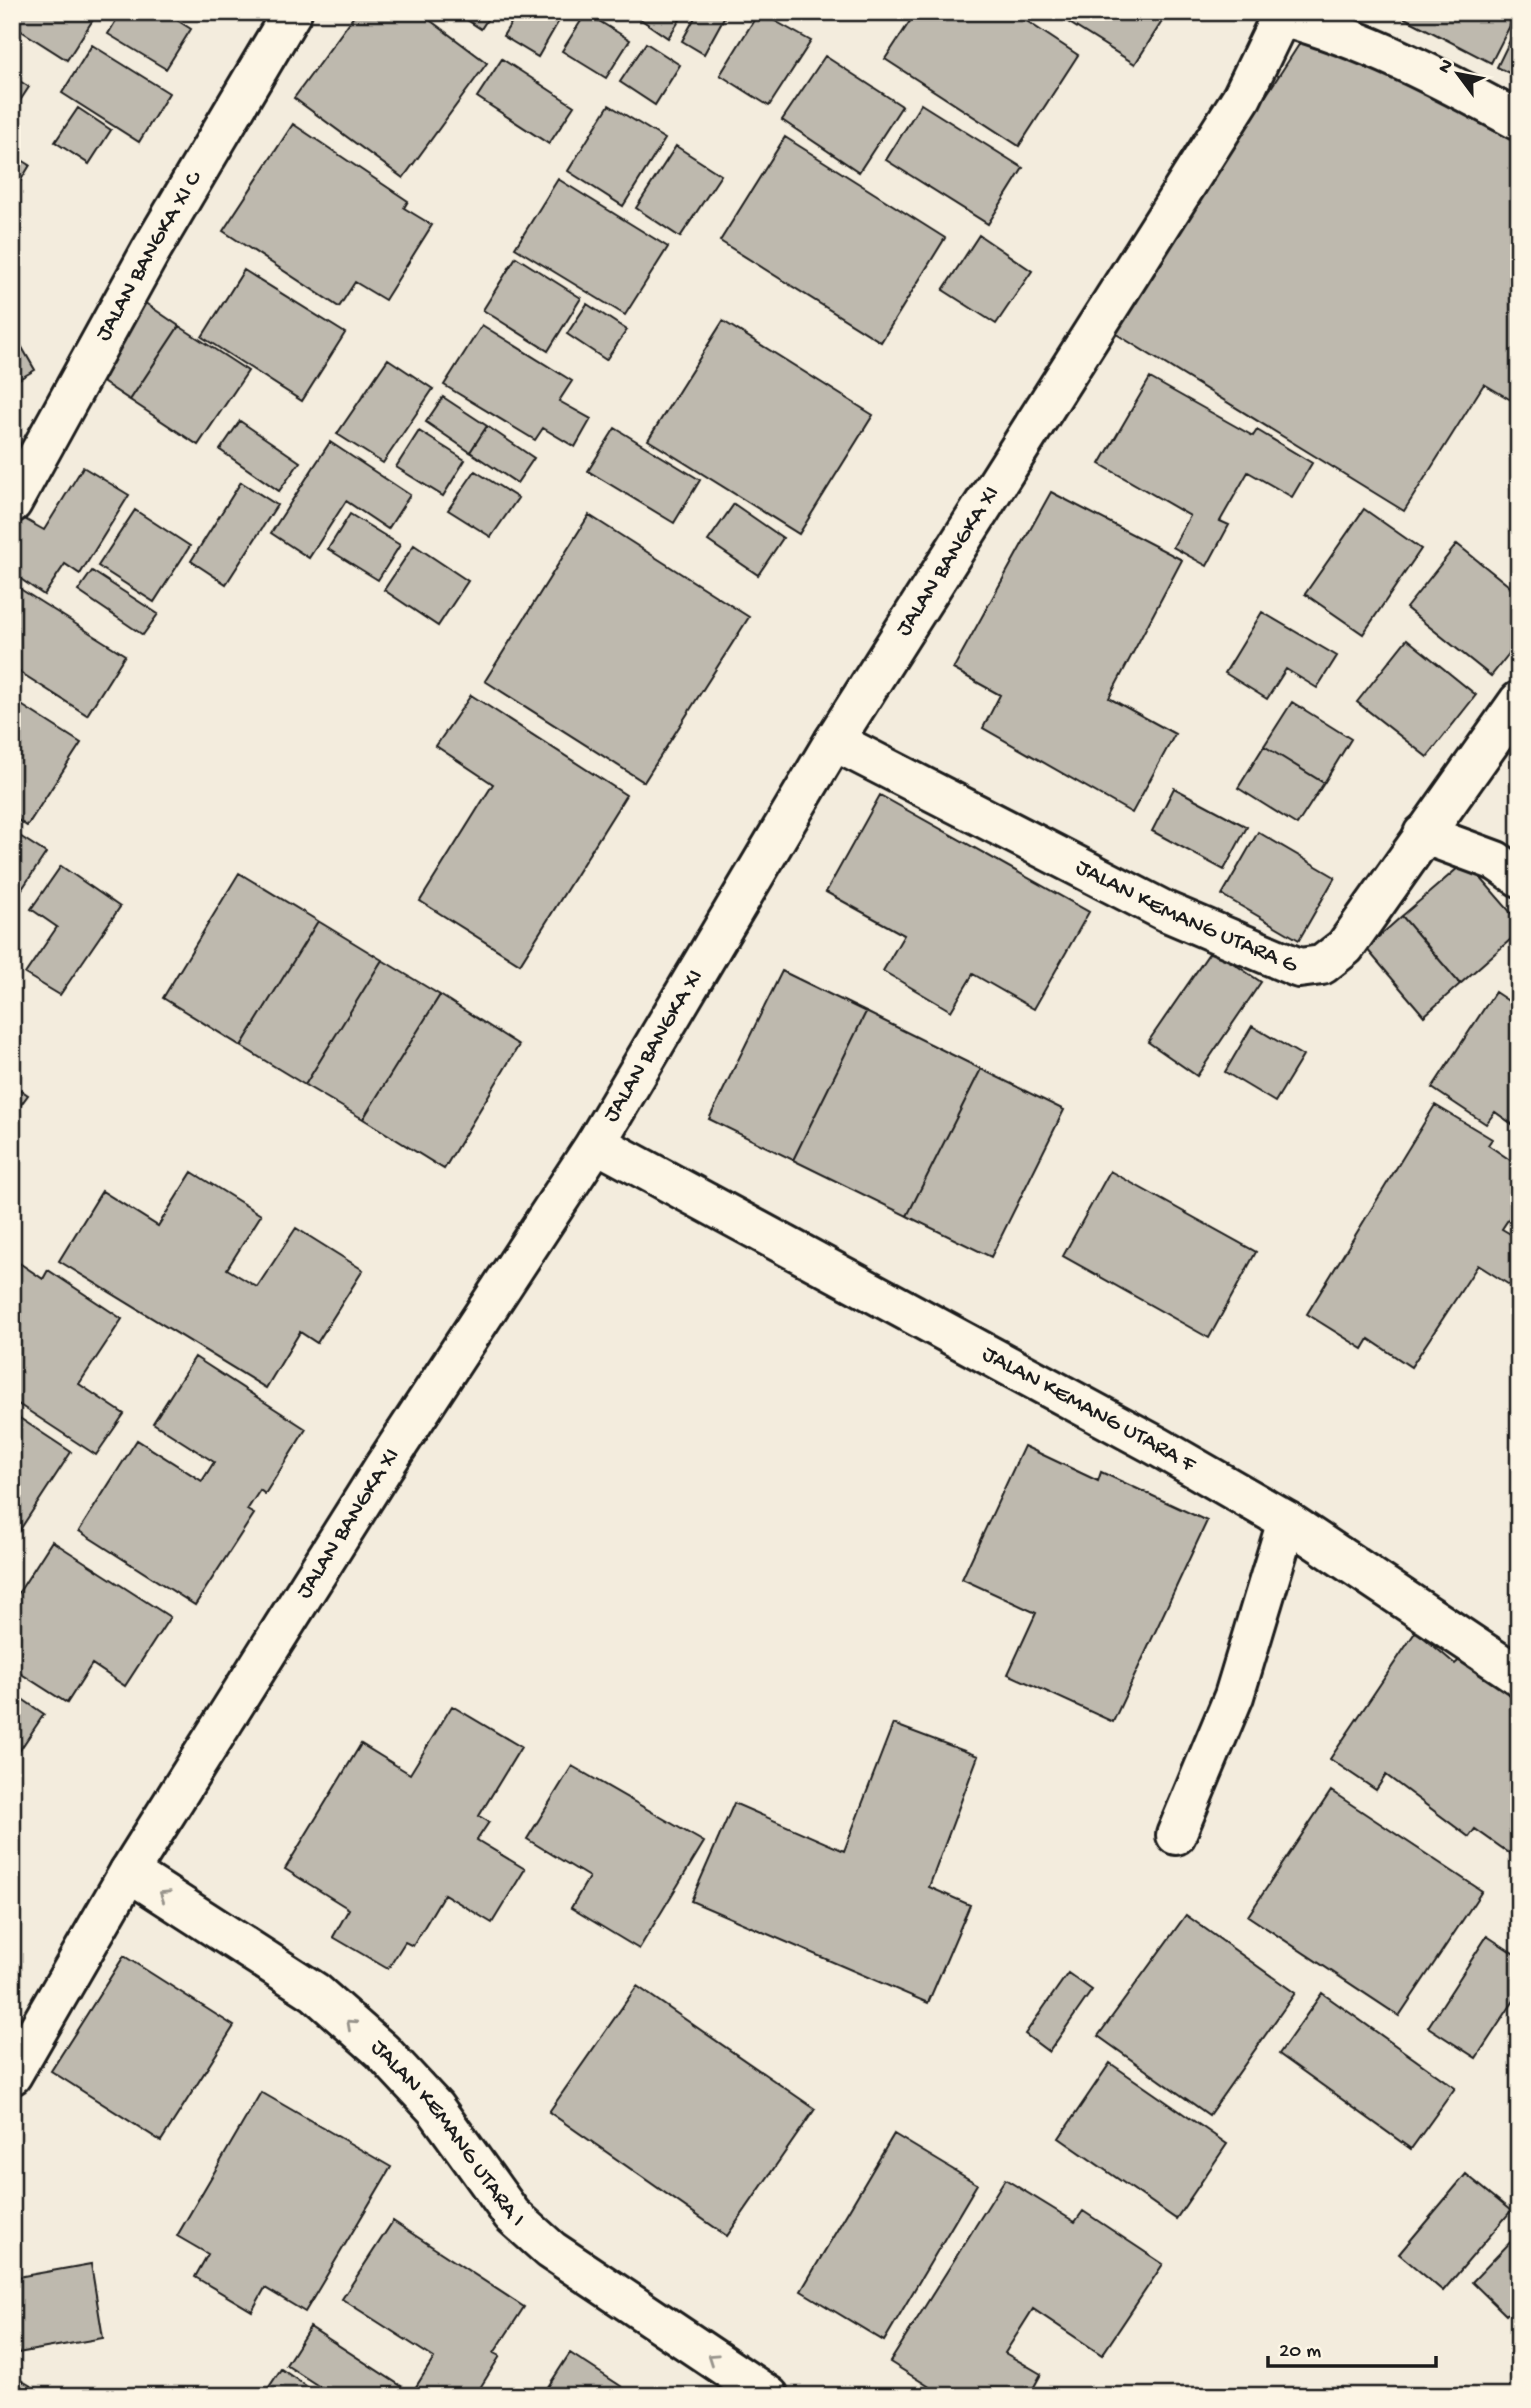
<svg xmlns="http://www.w3.org/2000/svg" width="1531" height="2408" viewBox="0 0 1531 2408" font-family="'Gochi Hand',sans-serif">
	<style>
		.building { fill: #beb9ae; stroke: #1c1c1c; stroke-width: 2 }
		.lines { fill: none; stroke-linecap: round; stroke-linejoin: round }
		.street-casing { stroke: #1c1c1c; stroke-width: 44 }
		.street { stroke: #fcf5e5; stroke-width: 38 }
		.oneway { stroke: #97938b }
		.labels { text-anchor: middle; dominant-baseline: central; stroke-width: 5; stroke-linejoin: round; paint-order: stroke }
		.street-label { font-size: 23px; fill: #1c1c1c; stroke: #fcf5e5 }
	</style>
	<rect width="100%" height="100%" fill="#f3ecdd"/>
	<filter id="ink" filterUnits="userSpaceOnUse"><feTurbulence type="fractalNoise" baseFrequency=".0143" numOctaves="2"/><feDisplacementMap in="SourceGraphic" scale="14" xChannelSelector="R" yChannelSelector="G"/><feConvolveMatrix kernelMatrix="1 2 1 2 8 2 1 2 1" color-interpolation-filters="sRGB"/></filter>
	<g filter="url(#ink)">
		<path class="building" d="M12,12h86l-31,48 -55,-35z
			M121,12h43l27,17 -25,40 -58,-35z
			M357,12h62l68,51 -84,115 -109,-80z
			M455,12h37l-11,17z
			M518,12h46l-26,45 -35,-21z
			M630,12h55l-17,26z
			M698,12h29l-23,42 -22,-13z
			M759,12l52,29 -42,65 -49,-31z
			M916,12h97l65,43 -59,91 -134,-87z
			M1052,12h116l-33,52z
			M1393,12h124l-26,51z
			M586,13l44,27 -24,38 -44,-27z
			M1311,26l208,116v256l-3,5 -32,-19 -80,127 -291,-179z
			M1517,26l2,1v51l-22,-11z
			M646,43l34,22 -25,40 -35,-23z
			M92,45l77,48 -30,49 -77,-49z
			M825,56l77,50 -43,66 -77,-52z
			M502,59l72,47 -25,38 -72,-47z
			M12,76l17,11 -17,26z
			M921,104l102,64 -35,56 -102,-64z
			M609,105l56,34 -42,67 -55,-35z
			M78,108l33,22 -22,34 -34,-22z
			M293,124l115,77 -4,7 28,17 -47,75 -30,-18 -16,25 -116,-76z
			M785,137l160,101 -64,104 -161,-101z
			M676,146l45,29 -41,62 -44,-29z
			M12,154l18,11 -18,30z
			M558,179l110,68 -43,68 -110,-67z
			M979,235l53,36 -36,53 -53,-34z
			M516,257l65,41 -33,53 -65,-41z
			M244,270l101,63 -43,68 -100,-64z
			M135,296l44,30 -49,74 -44,-29z
			M587,304l40,26 -21,30 -39,-26z
			M723,321l150,94 -74,119 -151,-94z
			M482,325l90,56 -13,20 32,18 -16,28 -32,-19 -8,12 -91,-55z
			M179,326l69,45 -50,74 -68,-45z
			M12,330l23,40 -23,13z
			M388,359l45,30 -50,74 -46,-29z
			M1150,378l103,58 4,-6 55,33 -20,34 -44,-25 -28,49 9,4 -22,41 -34,-19 17,-31 -90,-52z
			M443,397l44,29 -17,26 -44,-30z
			M240,421l60,41 -21,29 -59,-41z
			M487,426l47,32 -17,25 -47,-31z
			M615,428l85,52 -26,43 -86,-52z
			M419,431l46,29 -22,36 -47,-29z
			M330,442l80,53 -22,34 -42,-28 -37,57 -38,-25z
			M83,467l46,28 -49,79 -15,-10 -21,31 -32,-22v-61l32,18z
			M475,471l43,27 -27,39 -43,-27z
			M241,482l36,23 -51,79 -35,-23z
			M1051,492l131,68 -73,138 66,36 -43,79 -149,-85 17,-33 -47,-26z
			M734,504l49,34 -25,37 -50,-34z
			M1364,509l57,40 -58,85 -58,-40z
			M135,510l55,36 -36,56 -56,-36z
			M350,514l50,31 -22,35 -50,-31z
			M589,515l160,102 -105,165 -159,-101z
			M1457,544l62,50v47l-28,35 -85,-68z
			M414,545l54,36 -30,45 -54,-36z
			M92,571l66,43 -15,21 -65,-44z
			M17,587l108,68 -38,60 -75,-48v-72z
			M1262,612l75,44 -20,32 -31,-19 -19,30 -42,-26z
			M1407,639l69,56 -49,62 -70,-55z
			M471,695l155,100 -106,169 -100,-63 73,-117 -57,-38z
			M12,699l69,44 -54,83 -15,-10z
			M1292,702l59,37 -27,44 -60,-37z
			M1264,746l60,37 -27,42 -59,-37z
			M1174,788l73,39 -23,43 -72,-39z
			M880,795l209,117 -55,97 -61,-35 -22,37 -68,-40 21,-36 -78,-43z
			M12,831l34,22 -34,51z
			M1258,832l77,45 -36,63 -77,-45z
			M1466,861l53,61v10l-59,52 -58,-68z
			M61,866l59,41 -60,88 -35,-21 32,-47 -26,-18z
			M239,873l79,48 -77,125 -78,-48z
			M1402,916l58,68 -36,32 -58,-68z
			M318,921l64,39 -77,125 -64,-39z
			M1212,949l49,33 -64,94 -49,-34z
			M382,960l58,35 -77,124 -58,-34z
			M782,971l84,41 -73,148 -84,-41z
			M1495,992l24,16v121l-24,-17 -9,12 -54,-36z
			M440,995l79,50 -75,124 -81,-50z
			M866,1012l115,57 -74,147 -114,-56z
			M1252,1026l51,30 -28,46 -50,-30z
			M981,1069l83,41 -73,147 -84,-41z
			M12,1084l16,11 -16,22z
			M1435,1105l57,34 -4,6 31,21v37l-17,26 17,10v52l-41,-26 -67,102 -42,-28 -6,10 -56,-35z
			M1110,1171l146,81 -47,86 -146,-82z
			M192,1172l69,43 -34,54 30,18 39,-59 67,42 -46,73 -17,-11 -34,56 -207,-127 43,-70 56,35z
			M12,1258l31,21 5,-9 74,49 -43,65 45,30 -28,41 -84,-55z
			M195,1357l111,72 -41,65 -5,-4 -13,20 7,4 -59,91 -116,-74 58,-91 65,41 12,-19 -61,-39z
			M12,1413l59,39 -59,90z
			M1024,1446l74,35 3,-9 106,49 -94,201 -105,-48 28,-61 -74,-34z
			M52,1541l118,76 -45,69 -33,-22 -25,39 -55,-35v-65z
			M1416,1631l39,33 11,-10 53,36v79l-8,11 8,5v75l-44,-31 -6,8 -83,-62 -10,15 -46,-31z
			M12,1692l32,22 -32,48z
			M452,1706l69,41 -42,69 10,6 -12,18 48,29 -33,54 -48,-29 -31,52 -8,-4 -17,27 -55,-32 16,-28 -64,-40 76,-125 49,30z
			M893,1724l85,32 -49,131 41,18 -42,98 -237,-102 43,-98 110,48z
			M572,1766l132,76 -65,107 -68,-41 18,-31 -62,-38z
			M1331,1791l151,100 -83,125 -151,-100z
			M1186,1915l109,78 -86,122 -111,-79z
			M1487,1936l32,21v36l-43,65 -48,-31z
			M124,1956l110,70 -73,115 -110,-70z
			M1068,1973l24,17 -43,62 -24,-18z
			M637,1986l178,123 -88,127 -178,-124z
			M1322,1993l133,95 -44,61 -132,-95z
			M1110,2063l117,81 -51,75 -117,-81z
			M261,2092l130,75 -86,145 -40,-24 -13,23 -57,-34 13,-23 -31,-18z
			M894,2134l83,50 -93,157 -83,-50z
			M1466,2174l45,37 -68,80 -44,-37z
			M1005,2179l70,43 8,-11 80,53 -61,91 -69,-46 -28,44 36,21 -12,22h-85l-54,-34z
			M393,2221l131,86 -30,46 6,3 -25,40h-141l-48,-31 24,-38 102,66 22,-35 -92,-59z
			M1519,2233v69l-13,13 -34,-33z
			M91,2264l12,74 -91,16v-76z
			M570,2353l66,43h-94z
			M281,2369l40,27h-58z
			M12,2375l36,21h-36z"/>
		<g class="lines">
			<g class="street-casing">
				<g id="street">
					<path d="M1281,16c85,23 161,63 238,105"/>
					<path id="s1" d="M12,503l138,-251 142,-240"/>
					<path id="s2" d="M834,741l333,171 132,56 23,-3 23,-18 174,-246"/>
					<path d="M1423,834l73,27 23,16"/>
					<path id="s3" d="M596,1143l561,303 130,75 232,155"/>
					<path d="M1176,1835l58,-139 53,-175"/>
					<path id="s4" d="M129,1872l186,120 67,59 53,57 77,107 39,35 218,146"/>
					<path id="s5" d="M12,2075l117,-203 254,-404 213,-325 238,-402 408,-644 41,-85"/>
				</g>
			</g>
			<use href="#street" class="street"/>
		</g>
		<defs><path id="oneway-chevron" d="M-2-3.5L2.5 0L-2 3.5" fill="none" stroke-width="1.6" stroke-linecap="round" stroke-linejoin="round" transform="scale(1.75)"/></defs>
		<g class="oneway">
			<use href="#oneway-chevron" transform="translate(164 1895) rotate(-147)"/>
			<use href="#oneway-chevron" transform="translate(351 2024) rotate(-138)"/>
			<use href="#oneway-chevron" transform="translate(712 2358) rotate(-146)"/>
		</g>
	</g>
	<g class="labels">
		<g class="street-label">
			<text stroke="none"><textPath href="#s1" startOffset="282">JALAN BANGKA XI C</textPath></text>
			<text stroke="none"><textPath href="#s5" startOffset="1780">JALAN BANGKA XI</textPath></text>
			<text stroke="none"><textPath href="#s2" startOffset="394">JALAN KEMANG UTARA G</textPath></text>
			<text stroke="none"><textPath href="#s5" startOffset="1213">JALAN BANGKA XI</textPath></text>
			<text stroke="none"><textPath href="#s3" startOffset="560">JALAN KEMANG UTARA F</textPath></text>
			<text stroke="none"><textPath href="#s5" startOffset="646">JALAN BANGKA XI</textPath></text>
			<text stroke="none"><textPath href="#s4" startOffset="416">JALAN KEMANG UTARA I</textPath></text>
		</g>
	</g>
	<rect width="1531" height="2408" fill="none" stroke="#fcf5e5" stroke-width="42"/>
	<rect x="21" y="21" width="1489" height="2366" fill="none" stroke="#1c1c1c" stroke-width="2.5" filter="url(#ink)"/>
	<g transform="translate(1458 74) rotate(302)" stroke="#fcf5e5" stroke-width="5" paint-order="stroke">
	<path d="M0-5L12 26L0 18L-12 26Z" fill="#1c1c1c"/>
	<text y="-10" font-size="19" font-weight="bold" text-anchor="middle" fill="#1c1c1c">N</text>
	</g>
	<path d="M1268 2356v10h168v-10" fill="none" stroke="#1c1c1c" stroke-width="3.5"/>
	<text x="1279" y="2356" font-size="21" fill="#1c1c1c" stroke="#fcf5e5" stroke-width="5" paint-order="stroke">20 m</text>
</svg>
